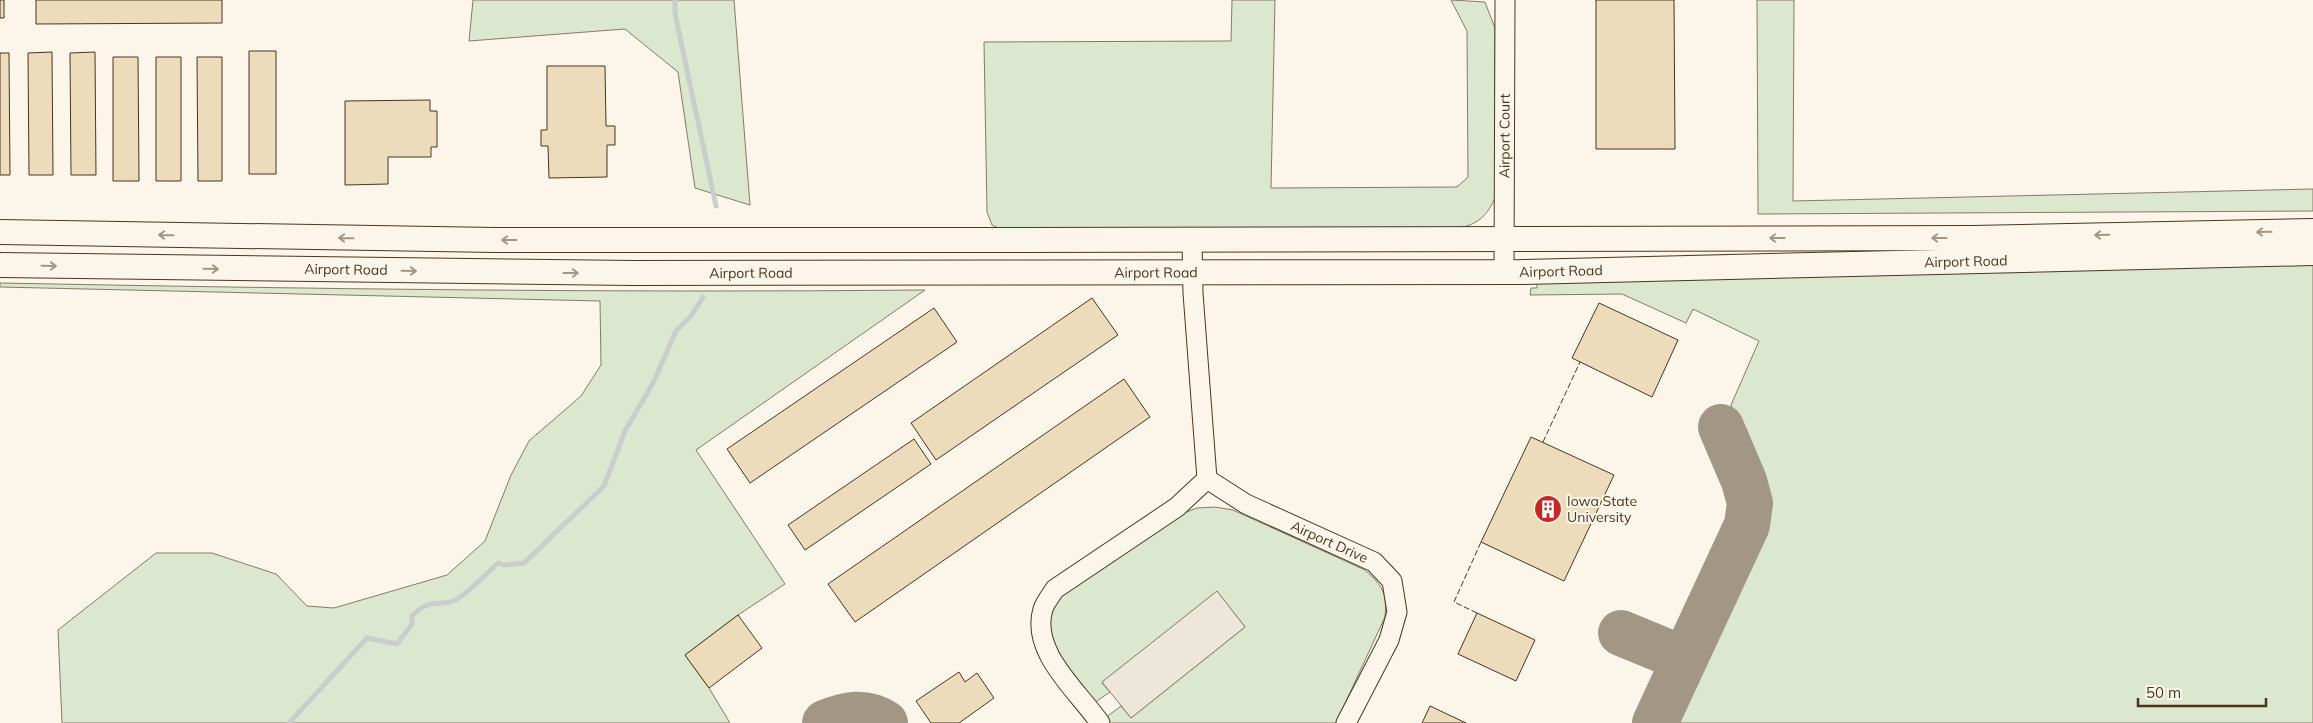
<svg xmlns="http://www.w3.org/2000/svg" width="2313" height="723" viewBox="0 0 2313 723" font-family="Mulish,sans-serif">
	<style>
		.green { fill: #dce7d0; stroke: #887966 }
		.parking { fill: #ede7d9; stroke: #887966 }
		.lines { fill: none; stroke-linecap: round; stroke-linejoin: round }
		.stream { stroke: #c9cecd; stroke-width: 5 }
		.taxiway { stroke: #a29684; stroke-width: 46 }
		.building { fill: #ecdcbc; stroke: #4a3520 }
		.minor-casing { stroke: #4a3520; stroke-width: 21 }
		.major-casing { stroke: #4a3520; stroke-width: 26 }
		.minor { stroke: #fbf6e9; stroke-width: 19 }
		.major { stroke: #fbf6e9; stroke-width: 24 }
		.fence { stroke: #4a3520; stroke-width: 1; stroke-dasharray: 6 2.5; stroke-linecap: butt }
		.oneway { stroke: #a29684 }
		.labels { text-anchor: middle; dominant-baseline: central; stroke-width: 4; stroke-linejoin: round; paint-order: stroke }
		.street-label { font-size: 14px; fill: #4a3520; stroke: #fbf6e9 }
		.poi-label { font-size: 14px; fill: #4a3520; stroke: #fbf6e9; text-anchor: start }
	</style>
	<rect width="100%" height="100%" fill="#fbf6e9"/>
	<path class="green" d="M473,0h261l16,205 -55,-17 -17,-116 -53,-43 -156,12z
		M1232,0h43l-4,188 186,-1 11,-10 -1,-146 -16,-31 34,2 10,26v170c-8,18 -18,27 -37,30l-455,2 -11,-5 -5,-13 -3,-170 247,-1z
		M1757,0h37l-1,201 520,-12v22l-555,3z
		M2313,262v461h-646l90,-194 4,-43 -30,-81 28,-64 -66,-32 -7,14 -64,-29 -92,1 1,-7h6v-4l4,-4z
		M0,283c309,6 617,10 925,7l-229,160 89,134 -47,31 -53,40 24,33 21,35h-668l-4,-93 98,-77h56l64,21 31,32 27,2 113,-33 38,-34 26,-66 18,-34 52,-45 20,-31 -1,-64 -600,-14z
		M1215,507l18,3 132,60c18,17 22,22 20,47l-49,106h-227l-4,-5 16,-12 10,12 114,-91 -28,-35 -115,91 8,9 -16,11c-12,-15 -42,-49 -46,-67 -2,-14 6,-28 11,-40l117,-80 21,-8z"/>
	<path class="parking" d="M1217,591l28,36 -114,91 -29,-36z"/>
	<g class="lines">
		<path class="stream" d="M675,0v14l41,192
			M289,723l78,-85 30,6 15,-20v-8c20,-21 29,-7 45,-17 15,-9 28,-24 41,-36l6,2 20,-2 80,-77 21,-55 28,-48 23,-52 15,-15 12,-19"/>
		<path class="taxiway" d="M1621,633l63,26
			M825,723c21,-9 40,-13 60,0
			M1655,723l92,-198 3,-22 -6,-22 -23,-54"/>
	</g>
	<path class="building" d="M0,0h4v18h-4z
		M36,0h186v23l-186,1z
		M1596,0h78l1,149h-79z
		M249,51h27v123h-27z
		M52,52l1,123h-24l-1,-122z
		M95,52l1,123h-25l-1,-122z
		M0,53h9l1,122h-10z
		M113,57h25l1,124h-26z
		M156,57h25v124h-25z
		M197,57h25v124h-24z
		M547,66h58l1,60h9v19h-8v32l-58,1 -1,-32h-7v-16h6z
		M430,100v11h7v36h-6v10h-43v27l-43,1v-84z
		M1092,298l26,37 -182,125 -25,-37z
		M1599,303l79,37 -26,57 -80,-39z
		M934,308l23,34 -207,141 -23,-34z
		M1124,379l26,38 -295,205 -27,-38z
		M1531,437l83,38 -50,106 -83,-39z
		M914,439l17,25 -126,86 -17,-25z
		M1477,613l58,27 -19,41 -58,-27z
		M738,615l24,33 -53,40 -24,-33z
		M959,672l6,10 12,-9 17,25 -35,25h-28l-15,-22z
		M1430,706l36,17h-44z"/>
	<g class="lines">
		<g class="minor-casing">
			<g id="minor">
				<path d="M1192,240l1,53 14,186"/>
				<path id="s1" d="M1504,272l1,-272"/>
				<path id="s2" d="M1100,723c-22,-32 -70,-71 -57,-114 2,-6 8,-14 12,-20l122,-82 30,-28 39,25 128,58 18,19 5,31 -8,28 -43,83"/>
			</g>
		</g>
		<g class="major-casing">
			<g id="major">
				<path d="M0,232l495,8h473l1005,-2 340,-7"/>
				<path id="s3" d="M0,265l633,8 888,-1 792,-19"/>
			</g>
		</g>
		<use href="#minor" class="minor"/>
		<use href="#major" class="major"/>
		<path class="fence" d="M1543,442l37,-80
			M1477,613l-23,-11 27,-60"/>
	</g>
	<defs><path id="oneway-shaft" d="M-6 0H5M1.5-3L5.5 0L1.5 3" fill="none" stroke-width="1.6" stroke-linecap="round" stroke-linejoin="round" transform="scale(1.25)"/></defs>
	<g class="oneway">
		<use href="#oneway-shaft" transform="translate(2264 232) rotate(179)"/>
		<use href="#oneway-shaft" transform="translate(166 235) rotate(-179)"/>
		<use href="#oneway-shaft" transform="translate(2102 235) rotate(179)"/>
		<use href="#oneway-shaft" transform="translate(346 238) rotate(-179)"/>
		<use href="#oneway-shaft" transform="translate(1777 238) rotate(180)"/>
		<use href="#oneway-shaft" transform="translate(1939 238) rotate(180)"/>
		<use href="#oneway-shaft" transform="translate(509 240) rotate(180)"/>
		<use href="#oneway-shaft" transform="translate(49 266) rotate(1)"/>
		<use href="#oneway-shaft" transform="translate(211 269) rotate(1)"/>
		<use href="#oneway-shaft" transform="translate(409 271) rotate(1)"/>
		<use href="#oneway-shaft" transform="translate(571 273)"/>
	</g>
	<defs>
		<g id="building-disc" transform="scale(1.4375)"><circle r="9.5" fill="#c62828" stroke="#fbf6e9"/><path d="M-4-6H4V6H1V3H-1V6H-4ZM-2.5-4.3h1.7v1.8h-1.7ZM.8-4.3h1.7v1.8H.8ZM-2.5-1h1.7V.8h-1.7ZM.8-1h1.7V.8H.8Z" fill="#fff"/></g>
	</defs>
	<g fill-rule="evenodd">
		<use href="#building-disc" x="1548" y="509"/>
	</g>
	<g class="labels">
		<g class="street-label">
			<text stroke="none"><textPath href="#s1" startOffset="136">Airport Court</textPath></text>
			<text stroke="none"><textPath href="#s3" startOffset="1966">Airport Road</textPath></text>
			<text stroke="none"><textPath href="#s3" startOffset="346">Airport Road</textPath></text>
			<text stroke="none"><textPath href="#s3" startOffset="1561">Airport Road</textPath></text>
			<text stroke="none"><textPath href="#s3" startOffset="751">Airport Road</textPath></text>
			<text stroke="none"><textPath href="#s3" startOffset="1156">Airport Road</textPath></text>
			<text stroke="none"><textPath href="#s2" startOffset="482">Airport Drive</textPath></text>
		</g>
		<g class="poi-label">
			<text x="1567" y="501">Iowa State<tspan x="1567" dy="16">University</tspan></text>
		</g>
	</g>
	<path d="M2138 698v8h128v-8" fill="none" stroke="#4a3520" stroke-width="2.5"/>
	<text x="2146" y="698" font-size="15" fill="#4a3520" stroke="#fbf6e9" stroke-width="4" paint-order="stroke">50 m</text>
</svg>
